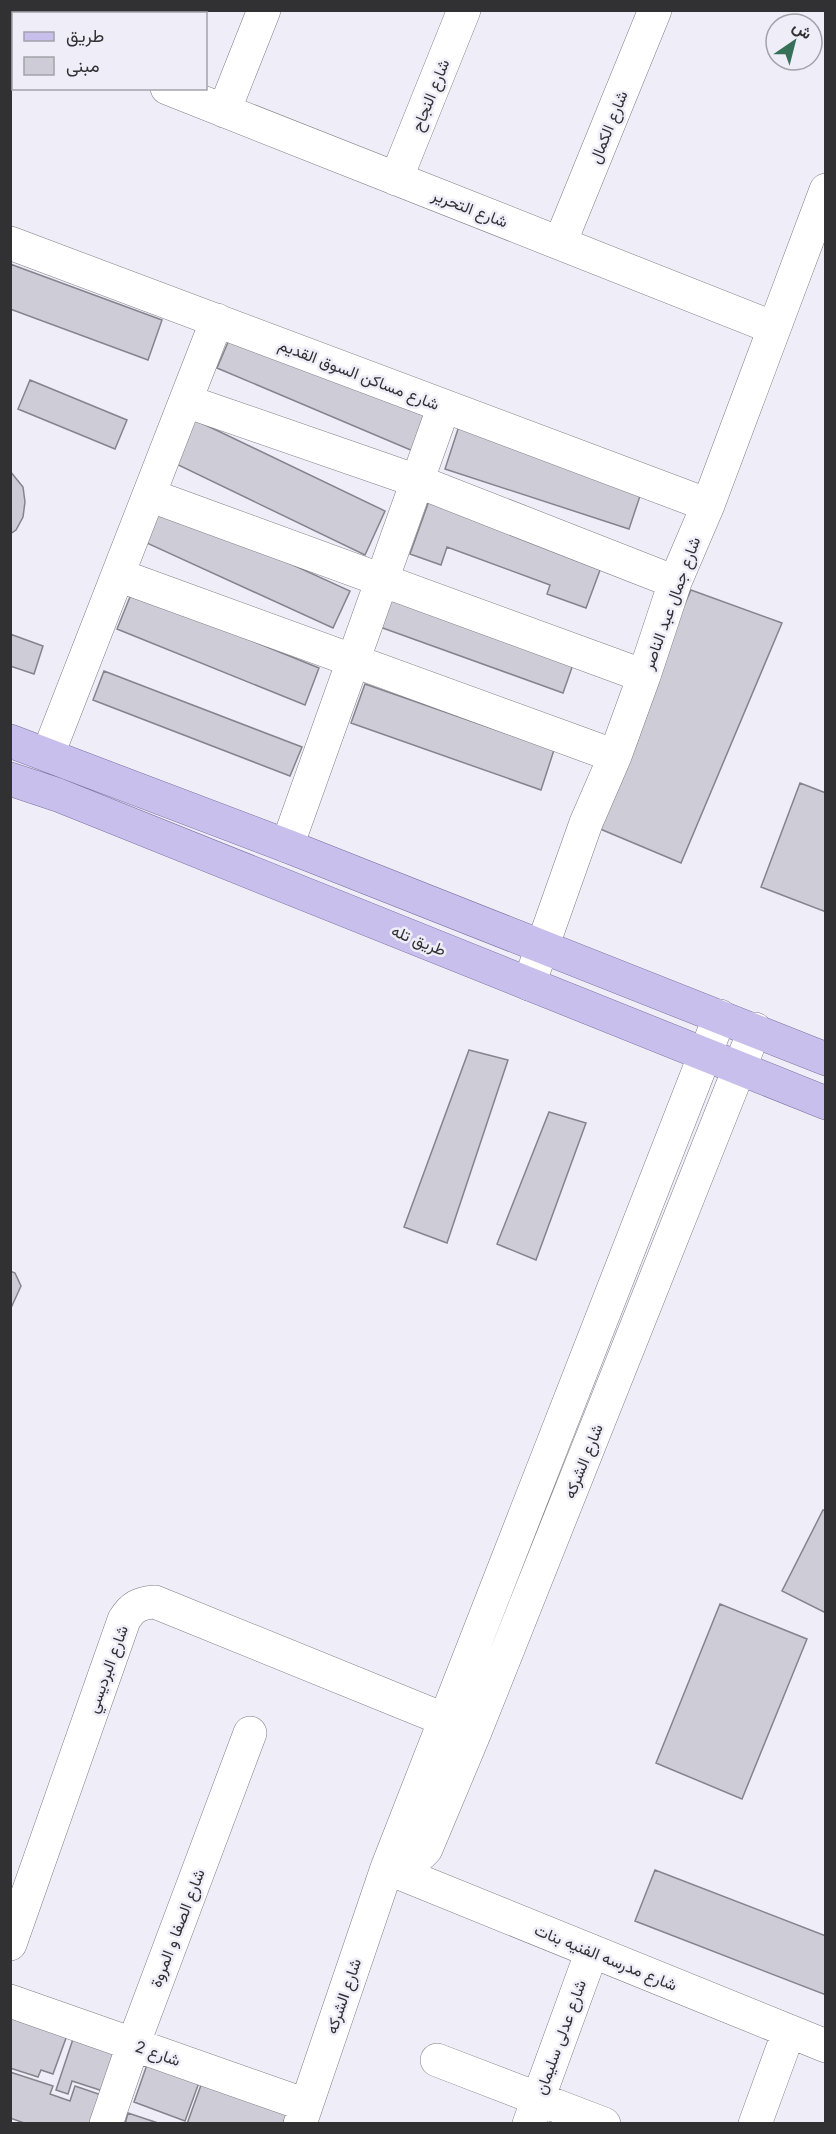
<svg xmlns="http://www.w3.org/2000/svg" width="836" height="2134" viewBox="0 0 836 2134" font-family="Inter,Vazirmatn,sans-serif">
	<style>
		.building { fill: #cecdd7; stroke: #85838c; stroke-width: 1.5 }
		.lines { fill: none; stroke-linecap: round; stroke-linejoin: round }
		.minor-casing { stroke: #7f7e86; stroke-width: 34 }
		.major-casing { stroke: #7b72a3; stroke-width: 34 }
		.minor { stroke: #fff; stroke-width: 33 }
		.major { stroke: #c8bfec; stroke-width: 33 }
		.labels { text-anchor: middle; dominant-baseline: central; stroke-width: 5; stroke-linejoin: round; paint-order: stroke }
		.street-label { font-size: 16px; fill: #313134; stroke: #efeef8 }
	</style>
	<rect width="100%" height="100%" fill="#efeef8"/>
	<path class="building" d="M10,264l152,56 -14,40 -138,-51z
		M232,333l196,82 -15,36 -196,-83z
		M30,380l97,40 -12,29 -97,-40z
		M191,418l194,93 -20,44 -195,-94z
		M459,426l184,61 -14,42 -184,-60z
		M10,471l13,16 2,15 -2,15 -7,13 -6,4z
		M430,498l173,64 -17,46 -39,-14 3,-9 -103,-38 -6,18 -31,-11z
		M155,502l195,89 -17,37 -195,-89z
		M691,590l91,33 -101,240 -95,-40z
		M393,591l183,65 -13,37 -183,-66z
		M132,592l187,76 -14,37 -188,-76z
		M10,634l33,12 -9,28 -24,-8z
		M104,671l198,76 -12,29 -197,-76z
		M365,684l189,66 -13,40 -190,-67z
		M800,783l26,10v119l-65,-25z
		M469,1050l39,10 -61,183 -43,-16z
		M549,1112l37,11 -50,137 -39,-16z
		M10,1271l5,2 6,13 -10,22z
		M823,1510l3,1v102l-44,-22z
		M720,1604l87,35 -65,160 -86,-36z
		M655,1870l171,66v59l-191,-74z
		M10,2006l60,21 -17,47 -12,-4 -3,7 -28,-9z
		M75,2033l48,16 -14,44 -37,-12 -4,13 -12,-4z
		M149,2059l52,18 -16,44 -51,-19z
		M10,2072l43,14 -3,8 20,7 5,-15 35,12 -9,26h-74l-17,-6z
		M205,2074l85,31 -7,19h-96z
		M128,2113l33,11h-36z"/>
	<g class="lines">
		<g class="minor-casing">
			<path id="minor" d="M68,14l1,-4
				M10,27l4,1
				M167,88l607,240
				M224,111l40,-101
				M396,179l68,-169
				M10,243l698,262
				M560,243l95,-233
				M186,401l231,80 258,101
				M149,495l495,181
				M118,575l497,181
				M48,754l169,-434
				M287,846l157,-440
				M529,984l57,-161 29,-67 29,-80 31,-94 33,-77 118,-315
				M387,1868c17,-2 27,-6 39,-19l49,-117 280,-703
				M387,1868l439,178
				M10,1944l114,-324c8,-13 15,-17 31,-18l308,125
				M10,2001l296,104
				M437,2060l167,64
				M106,2124l27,-79 117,-312
				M300,2124l87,-256 333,-852
				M529,2124l63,-173
				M755,2124l34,-93"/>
		</g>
		<g class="major-casing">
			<path id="major" d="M10,741l277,105 539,213
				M10,779l48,16 768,308"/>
		</g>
		<use href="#minor" class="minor"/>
		<use href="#major" class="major"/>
	</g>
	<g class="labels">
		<g class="street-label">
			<text transform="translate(430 95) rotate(-68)">شارع النجاح</text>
			<text transform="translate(608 127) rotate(-68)">شارع الكمال</text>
			<text transform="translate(470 208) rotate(21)">شارع التحرير</text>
			<text transform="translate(359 374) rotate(21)">شارع مساكن السوق القديم</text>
			<text transform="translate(671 603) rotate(-70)">شارع جمال عبد الناصر</text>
			<text transform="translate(419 940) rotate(22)">طريق تله</text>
			<text transform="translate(583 1461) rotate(-68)">شارع الشركه</text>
			<text transform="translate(107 1669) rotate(-70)">شارع البرديسي</text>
			<text transform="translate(177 1928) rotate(-69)">شارع الصفا و المروة</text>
			<text transform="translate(606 1957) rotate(22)">شارع مدرسه الفنيه بنات</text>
			<text transform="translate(343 1996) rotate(-71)">شارع الشركه</text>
			<text transform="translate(560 2037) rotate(-70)">شارع عدلى سليمان</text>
			<text transform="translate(158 2053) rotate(19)">شارع 2</text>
		</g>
	</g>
	<rect width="836" height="2134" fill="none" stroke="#313134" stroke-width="24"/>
	<rect x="12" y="12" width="195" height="78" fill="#efeef8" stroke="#a3a2aa" stroke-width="1.5"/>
	<rect x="24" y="32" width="30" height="9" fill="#c8bfec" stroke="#a3a2aa" stroke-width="1.5"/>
	<text x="66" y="42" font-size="18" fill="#313134">طريق</text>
	<rect x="24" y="57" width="30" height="18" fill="#cecdd7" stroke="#a3a2aa" stroke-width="1.5"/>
	<text x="66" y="72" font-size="18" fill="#313134">مبنى</text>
	<g transform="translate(794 42) rotate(35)"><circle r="28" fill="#efeef8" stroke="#a3a2aa" stroke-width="1.5"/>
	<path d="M0-4.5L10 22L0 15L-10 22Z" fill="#377058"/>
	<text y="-9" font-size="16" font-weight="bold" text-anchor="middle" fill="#313134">ش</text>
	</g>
</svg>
